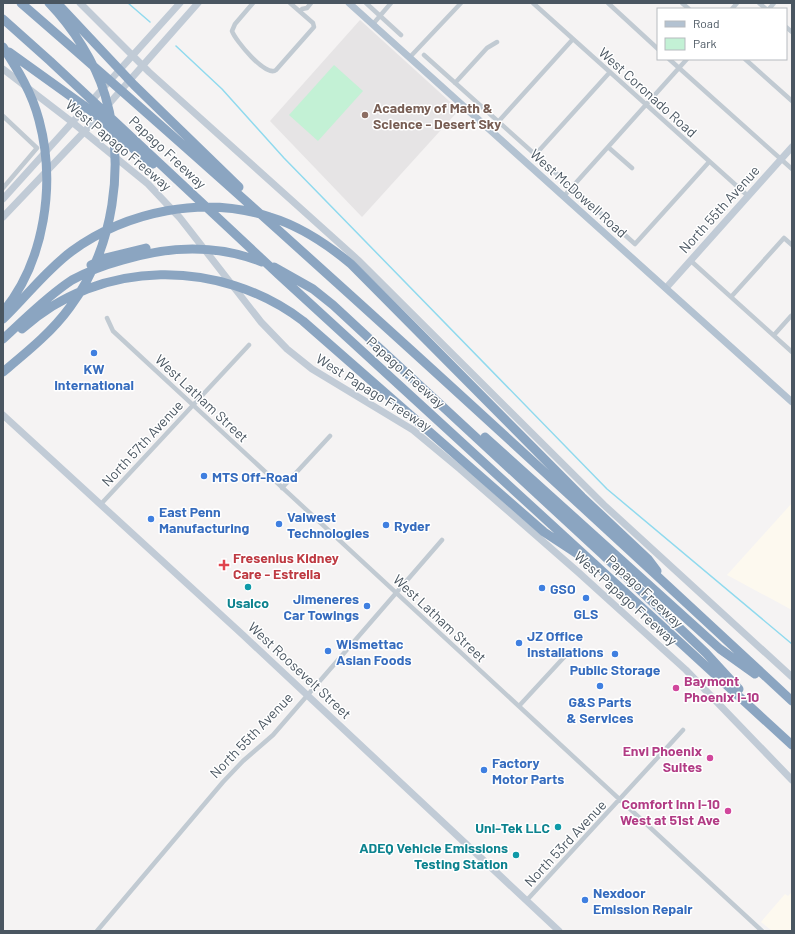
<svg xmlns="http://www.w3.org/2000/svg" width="795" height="934" viewBox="0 0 795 934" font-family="Barlow,sans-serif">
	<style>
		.commercial { fill: #fdf9ef }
		.education { fill: #e6e4e5 }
		.park { fill: #c3f1d5 }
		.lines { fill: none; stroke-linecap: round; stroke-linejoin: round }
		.stream { stroke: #90daee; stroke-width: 1.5 }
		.street { stroke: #c1cad2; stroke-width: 4.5 }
		.secondary { stroke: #c1cbd6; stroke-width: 7 }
		.primary { stroke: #b3c2d1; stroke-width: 7 }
		.highway { stroke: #8ba5c1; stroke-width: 9 }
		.education-dot { fill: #8d6e63; stroke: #fff; stroke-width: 1.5 }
		.shop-dot { fill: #3f7fe0; stroke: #fff; stroke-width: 1.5 }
		.health-dot { fill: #e0444e; stroke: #fff; stroke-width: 1.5 }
		.culture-dot { fill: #0f9aa8; stroke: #fff; stroke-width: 1.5 }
		.hotel-dot { fill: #d1479c; stroke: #fff; stroke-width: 1.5 }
		.labels { text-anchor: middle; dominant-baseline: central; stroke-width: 3; stroke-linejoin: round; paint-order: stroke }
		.street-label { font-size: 14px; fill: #4a5661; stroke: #fff }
		.education-label { font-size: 14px; font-weight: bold; fill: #785e54; stroke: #fff; text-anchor: start }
		.shop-label { font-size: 14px; font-weight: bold; fill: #366cbe; stroke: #fff; text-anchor: start }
		.health-label { font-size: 14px; font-weight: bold; fill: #be3a42; stroke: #fff; text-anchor: start }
		.culture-label { font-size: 14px; font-weight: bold; fill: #0d838f; stroke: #fff; text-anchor: end }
		.hotel-label { font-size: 14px; font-weight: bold; fill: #b23c85; stroke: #fff; text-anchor: end }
	</style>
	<rect width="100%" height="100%" fill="#f5f3f3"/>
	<path class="commercial" d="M792,503v107l-65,-35z
		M792,892v39h-20l-11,-9 24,-28 3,2z"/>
	<path class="education" d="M360,20l99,90 -97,107 -92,-96z"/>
	<path class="park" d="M334,65l29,26 -45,50 -29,-26z"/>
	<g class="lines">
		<path class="stream" d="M128,3l22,19
			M176,46l46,43 62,69 323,331 185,155"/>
		<path class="street" d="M253,3l-18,21 -3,7c3,9 34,47 44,39l38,-43 -1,-4 -23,-20
			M366,3l35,32
			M533,3l215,193
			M608,3l50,46
			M682,3l7,6
			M759,3l7,6
			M732,9l5,-6
			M769,9l5,-6
			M300,11l2,-2 5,-1 4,-5
			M373,24l18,-21
			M786,27l6,5
			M424,55l211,189 74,-82
			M410,57l51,-54
			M669,59l123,110
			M745,59l47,42
			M455,83l32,-35 10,-6
			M3,116l34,32 -34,40
			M498,122l75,-83
			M608,147l24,21
			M535,155l75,-83
			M564,196l123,-137
			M691,261l101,91
			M731,297l53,-59 8,7
			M107,318l6,13 649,600
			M774,335l17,-19
			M282,488l48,-52
			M101,504l148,-159
			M519,706l48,-52
			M527,900l156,-170
			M97,931l126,-149 20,-21 30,-26 169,-195"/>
		<path class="secondary" d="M80,3l69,69 209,188 246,245 188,172
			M3,69l69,53 76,62 32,34 81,104 26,27 25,20 101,61 47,39 118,103 108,98 106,110
			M3,199l177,-196
			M3,217l81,-85 114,-129
			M666,288l126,-141
			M3,415l240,220 316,296"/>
		<path class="primary" d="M349,3l443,399"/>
		<path class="highway" d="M21,3c262,227 517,462 771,698
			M57,3l77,82 105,102
			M3,19l47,42 229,214 513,470
			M3,47c15,23 29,46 36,73 17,63 6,141 -36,192
			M9,52l85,61 45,41 14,10
			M91,265l14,-7 41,-10
			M274,267l39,22 20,16 268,248 105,100 33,36
			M3,319c23,-22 43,-49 69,-68 55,-40 132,-56 198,-34 30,9 57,27 81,47l231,233 66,62 9,12
			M22,329c78,-71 198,-71 281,-8l241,211 35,23
			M3,339c22,-20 43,-42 69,-59 16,-9 33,-15 51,-20 46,-14 93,-16 139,2
			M3,372c24,-20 49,-40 67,-65 44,-59 56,-142 35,-212 -10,-33 -32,-67 -56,-92
			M485,437l235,212 35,25"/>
	</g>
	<circle class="education-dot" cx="365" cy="115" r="4"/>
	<g class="shop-dot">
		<circle cx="94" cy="353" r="4"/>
		<circle cx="204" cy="476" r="4"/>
		<circle cx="151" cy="519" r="4"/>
		<circle cx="279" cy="524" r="4"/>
		<circle cx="386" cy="525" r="4"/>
		<circle cx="542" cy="588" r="4"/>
		<circle cx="586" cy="598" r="4"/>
		<circle cx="367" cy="606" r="4"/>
		<circle cx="519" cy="643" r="4"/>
		<circle cx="328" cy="651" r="4"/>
		<circle cx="615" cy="654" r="4"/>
		<circle cx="600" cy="686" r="4"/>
		<circle cx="484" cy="770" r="4"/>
		<circle cx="585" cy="900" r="4"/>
	</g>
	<path class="health-dot" d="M222 559h4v4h4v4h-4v4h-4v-4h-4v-4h4z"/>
	<g class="culture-dot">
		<circle cx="248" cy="587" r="4"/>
		<circle cx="558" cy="827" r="4"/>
		<circle cx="516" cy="855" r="4"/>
	</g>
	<g class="hotel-dot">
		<circle cx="676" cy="688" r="4"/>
		<circle cx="710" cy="758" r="4"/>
		<circle cx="728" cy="811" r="4"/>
	</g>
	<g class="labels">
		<g class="street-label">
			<text transform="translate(648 92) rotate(42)">West Coronado Road</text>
			<text transform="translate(119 145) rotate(40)">West Papago Freeway</text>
			<text transform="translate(168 152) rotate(43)">Papago Freeway</text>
			<text transform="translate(579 193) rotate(42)">West McDowell Road</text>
			<text transform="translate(719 209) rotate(-48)">North 55th Avenue</text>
			<text transform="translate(406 372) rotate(42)">Papago Freeway</text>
			<text transform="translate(374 392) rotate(32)">West Papago Freeway</text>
			<text transform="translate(202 398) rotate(43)">West Latham Street</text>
			<text transform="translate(142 443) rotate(-47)">North 57th Avenue</text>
			<text transform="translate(645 591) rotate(43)">Papago Freeway</text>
			<text transform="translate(626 598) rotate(42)">West Papago Freeway</text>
			<text transform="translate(440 618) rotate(43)">West Latham Street</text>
			<text transform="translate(300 670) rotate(43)">West Roosevelt Street</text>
			<text transform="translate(251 735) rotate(-46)">North 55th Avenue</text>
			<text transform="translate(565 843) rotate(-47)">North 53rd Avenue</text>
		</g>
		<g class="education-label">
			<text x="373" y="107">Academy of Math &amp;<tspan x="373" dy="16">Science - Desert Sky</tspan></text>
		</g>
		<g class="shop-label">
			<text x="94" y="368" text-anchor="middle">KW<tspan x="94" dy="16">International</tspan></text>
			<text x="212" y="476">MTS Off-Road</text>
			<text x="159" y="511">East Penn<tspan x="159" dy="16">Manufacturing</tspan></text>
			<text x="287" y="516">Valwest<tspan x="287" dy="16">Technologies</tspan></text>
			<text x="394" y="525">Ryder</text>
			<text x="550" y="588">GSO</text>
			<text x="359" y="598" text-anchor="end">Jimeneres<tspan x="359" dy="16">Car Towings</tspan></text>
			<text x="586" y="613" text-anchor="middle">GLS</text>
			<text x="527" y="635">JZ Office<tspan x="527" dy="16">Installations</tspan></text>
			<text x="336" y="643">Wismettac<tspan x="336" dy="16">Asian Foods</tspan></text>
			<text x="615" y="669" text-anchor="middle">Public Storage</text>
			<text x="600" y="701" text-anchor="middle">G&amp;S Parts<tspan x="600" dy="16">&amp; Services</tspan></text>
			<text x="492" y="762">Factory<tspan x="492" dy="16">Motor Parts</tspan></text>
			<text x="593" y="892">Nexdoor<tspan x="593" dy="16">Emission Repair</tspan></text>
		</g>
		<g class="health-label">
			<text x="233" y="557">Fresenius Kidney<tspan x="233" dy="16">Care - Estrella</tspan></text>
		</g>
		<g class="culture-label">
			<text x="248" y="602" text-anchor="middle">Usalco</text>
			<text x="550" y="827">Uni-Tek LLC</text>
			<text x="508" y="847">ADEQ Vehicle Emissions<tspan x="508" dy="16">Testing Station</tspan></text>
		</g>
		<g class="hotel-label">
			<text x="684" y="680" text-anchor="start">Baymont<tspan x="684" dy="16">Phoenix I-10</tspan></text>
			<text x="702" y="750">Envi Phoenix<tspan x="702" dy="16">Suites</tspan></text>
			<text x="720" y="803">Comfort Inn I-10<tspan x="720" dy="16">West at 51st Ave</tspan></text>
		</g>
	</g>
	<rect width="795" height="934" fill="none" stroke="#4a5661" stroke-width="8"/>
	<rect x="657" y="8" width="130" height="52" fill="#ffffff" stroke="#b7bbc0"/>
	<rect x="665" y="21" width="20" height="6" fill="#b3c2d1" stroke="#b7bbc0"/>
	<text x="693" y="28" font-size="12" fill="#4a5661">Road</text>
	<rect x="665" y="38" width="20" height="12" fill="#c3f1d5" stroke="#b7bbc0"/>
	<text x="693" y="48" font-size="12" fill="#4a5661">Park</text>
</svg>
